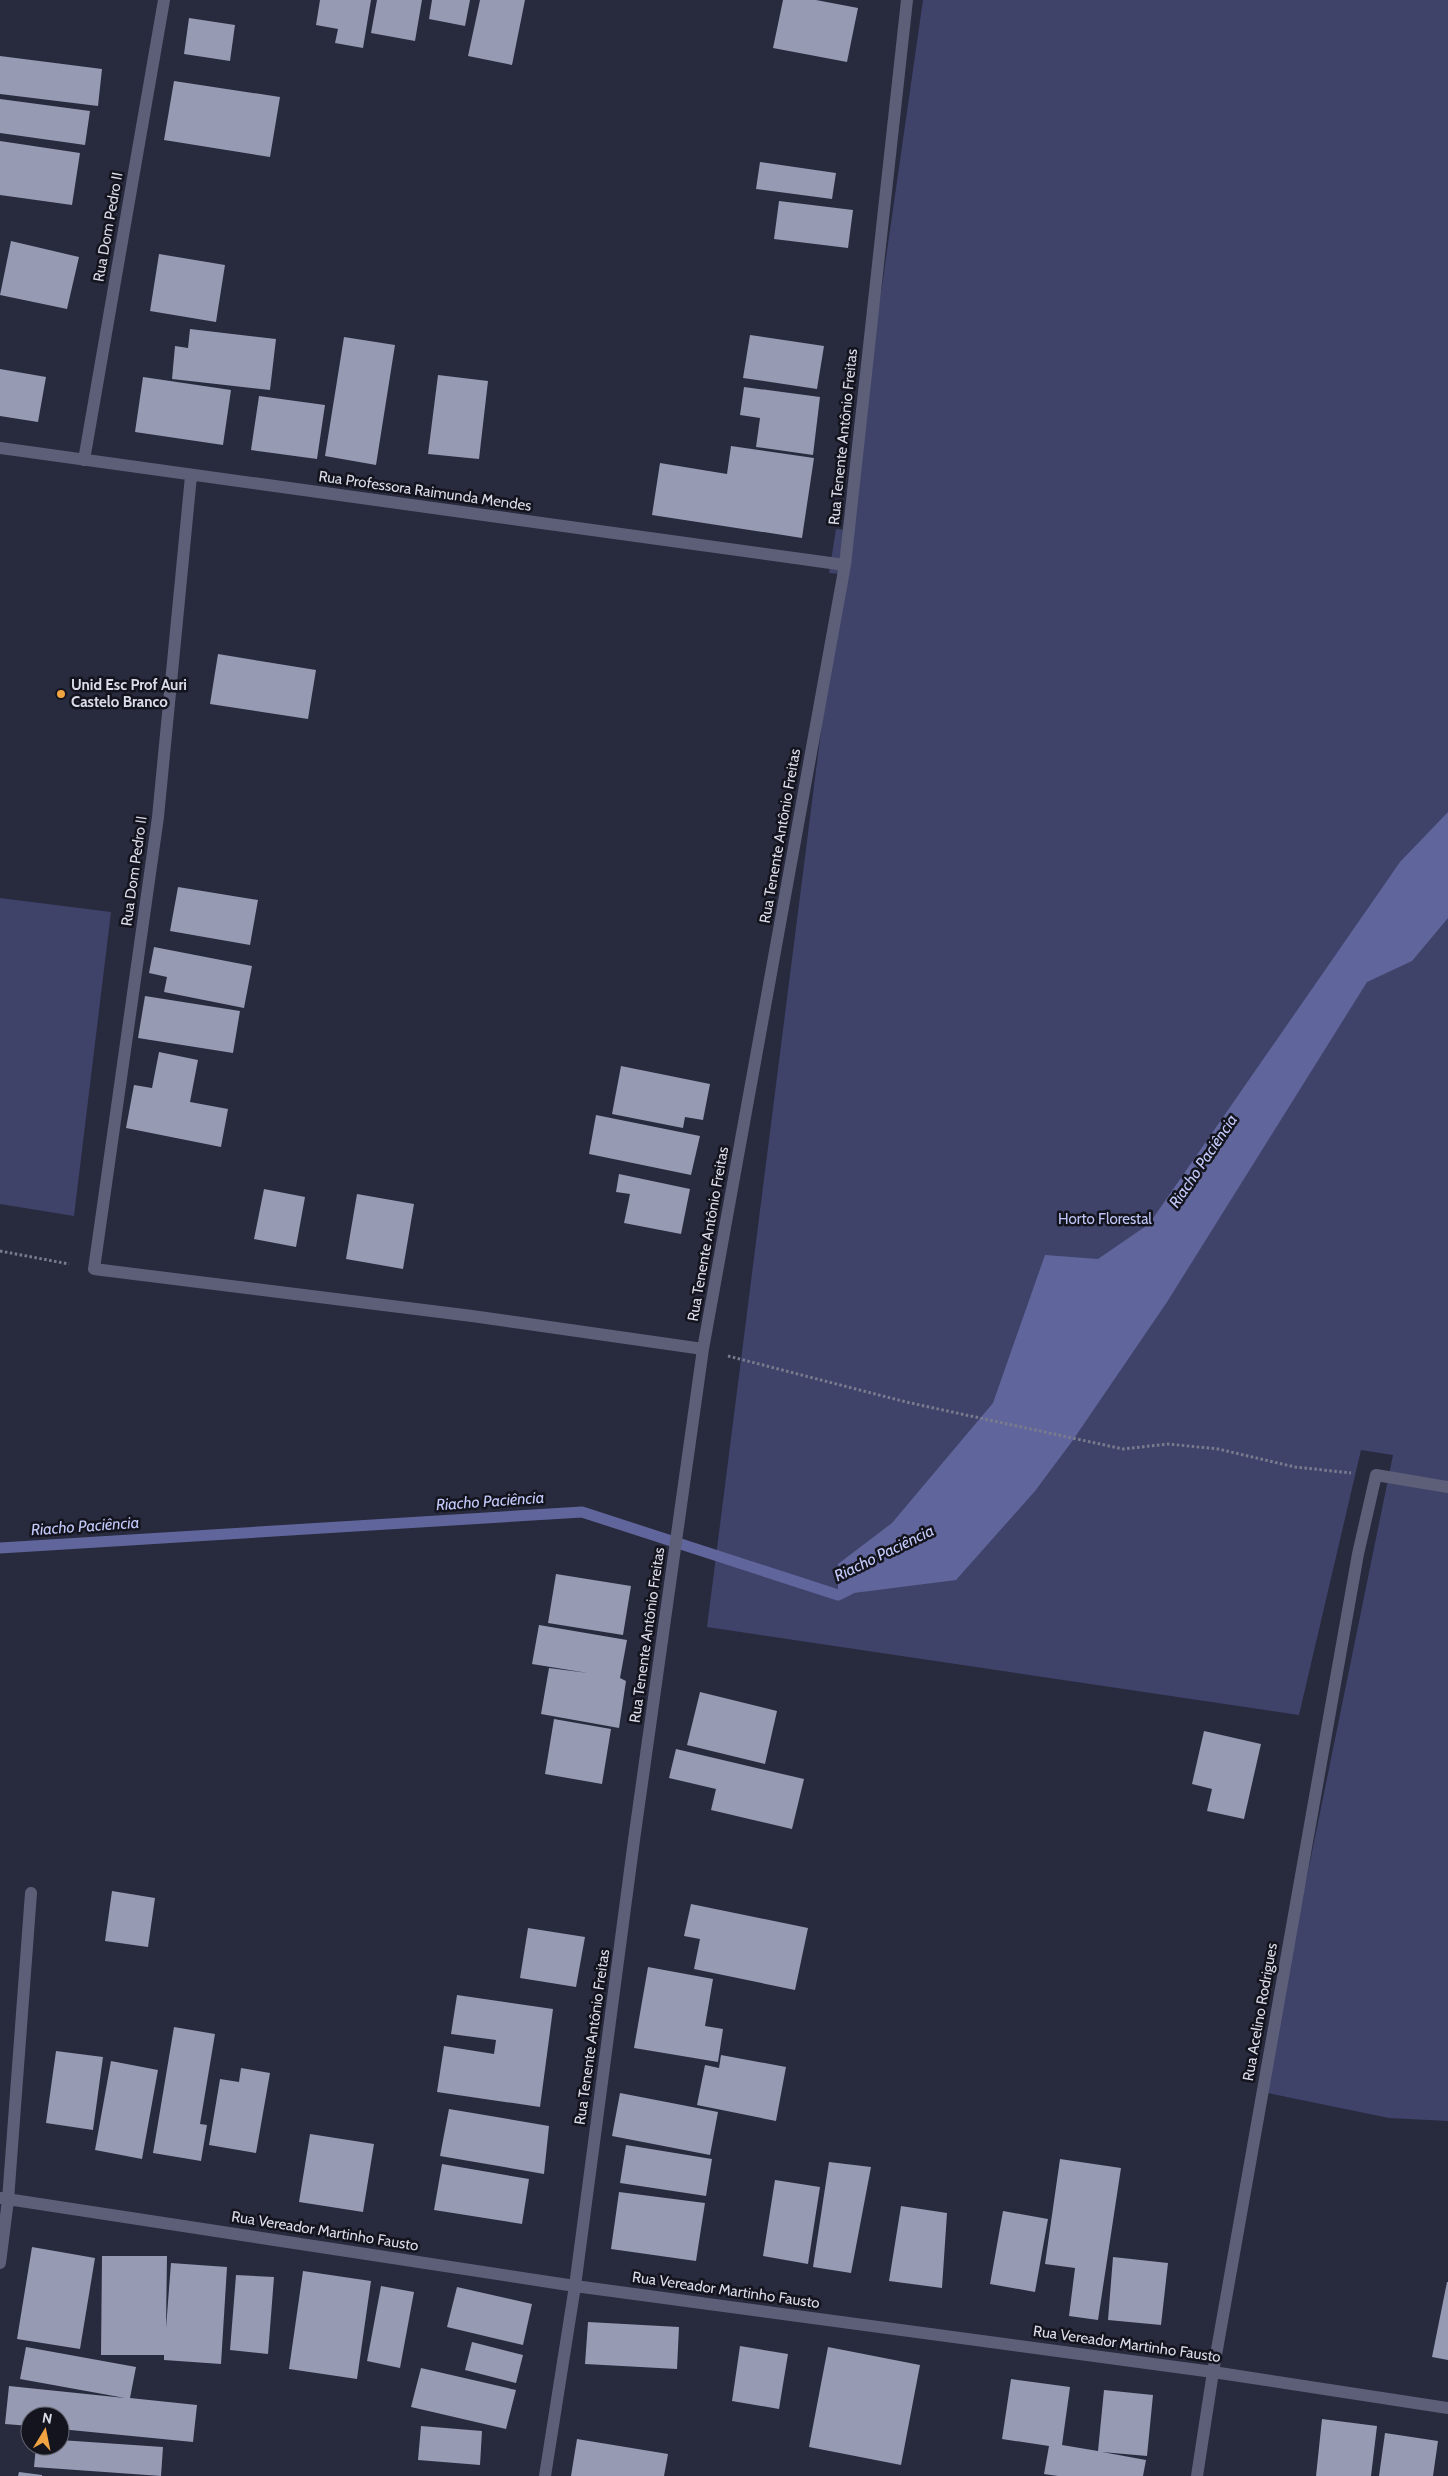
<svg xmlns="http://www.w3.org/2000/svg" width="1448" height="2476" viewBox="0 0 1448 2476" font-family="Cabin,sans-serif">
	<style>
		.green { fill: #3f436a }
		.water { fill: #60669b }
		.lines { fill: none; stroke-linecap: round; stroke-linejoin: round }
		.stream { stroke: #60669b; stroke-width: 11 }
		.building { fill: #969ab2 }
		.path { stroke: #7a7c8d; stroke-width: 3; stroke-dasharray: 2.5 2.5; stroke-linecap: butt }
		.minor { stroke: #5c5f77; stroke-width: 12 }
		.poi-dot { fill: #f3a442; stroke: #13141d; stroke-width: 2 }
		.labels { text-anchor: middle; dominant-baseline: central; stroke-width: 5; stroke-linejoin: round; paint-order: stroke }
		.street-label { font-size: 15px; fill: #d9dce9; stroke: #13141d }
		.poi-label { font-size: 15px; font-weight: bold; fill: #d9dce9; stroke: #13141d; text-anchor: start }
		.park-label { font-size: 15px; fill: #bfc6f6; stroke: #13141d }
		.water-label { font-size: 16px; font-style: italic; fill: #c3c9fa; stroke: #13141d }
	</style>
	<rect width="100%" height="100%" fill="#282a3e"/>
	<path class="green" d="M923,0h525v2121l-59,-3 -126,-26 130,-637 -32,-5 -62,265 -592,-88 134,-1053 -12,-1 7,-44 11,1z
		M0,898l111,14 -37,304 -74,-12z"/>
	<path class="water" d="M1448,812v106l-36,43 -45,21 -200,320 -94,138 -38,51 -79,89 -118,15v-31l54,-41 101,-120 52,-148 53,4 51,-35 251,-362z"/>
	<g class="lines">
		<path class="stream" d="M0,1548l582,-36 256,83 12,-6"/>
	</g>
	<path class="building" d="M320,0h51l-8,48 -28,-5 3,-14 -22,-4z
		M377,0h45l-7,41 -44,-8z
		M432,0h38l-5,26 -36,-7z
		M480,0h45l-13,65 -44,-9z
		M783,0h33l42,8 -11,54 -74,-14z
		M189,18l46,7 -5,36 -46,-7z
		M0,56l102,13 -4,37 -98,-12z
		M174,81l106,16 -10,60 -106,-17z
		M0,99l90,12 -5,34 -85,-12z
		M0,141l80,12 -8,52 -72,-10z
		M760,162l76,11 -4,26 -76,-10z
		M779,201l74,9 -5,38 -74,-9z
		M11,241l68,16 -12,52 -67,-14z
		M159,254l66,11 -9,57 -66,-11z
		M190,329l86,10 -6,51 -98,-11 3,-33 13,2z
		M750,335l74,11 -7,43 -74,-11z
		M344,337l51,8 -19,120 -51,-9z
		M0,369l46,8 -8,45 -38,-6z
		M438,375l50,6 -9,78 -51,-5z
		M143,377l88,13 -8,55 -88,-13z
		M744,387l76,10 -7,58 -57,-8 4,-29 -20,-3z
		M259,396l66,9 -8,54 -66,-9z
		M731,446l83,12 -12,80 -150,-23 8,-52 67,11z
		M218,654l98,16 -8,49 -98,-15z
		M178,887l80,13 -8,45 -80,-14z
		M154,947l98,19 -8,42 -80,-16 3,-15 -18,-4z
		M145,996l95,15 -7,42 -95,-15z
		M159,1052l39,8 -8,42 38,7 -7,38 -95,-19 8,-43 18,3z
		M621,1066l89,18 -7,36 -18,-3 -2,11 -71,-14z
		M596,1115l104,21 -9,39 -102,-21z
		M619,1174l71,15 -9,45 -57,-11 6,-29 -14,-2z
		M264,1189l41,8 -9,50 -42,-8z
		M357,1194l57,10 -11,65 -57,-10z
		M556,1574l75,12 -8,49 -75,-12z
		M539,1625l88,15 -7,38 6,3 -7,47 -78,-14 8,-46 39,5 -56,-9z
		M700,1692l77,19 -12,53 -78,-19z
		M554,1719l57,10 -9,55 -57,-10z
		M1204,1731l57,13 -17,75 -37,-8 5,-22 -20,-5z
		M676,1749l128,30 -12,50 -81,-19 5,-21 -47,-11z
		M112,1891l43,7 -7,49 -43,-6z
		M691,1904l117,24 -13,62 -101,-21 6,-30 -16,-3z
		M528,1928l57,9 -9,50 -56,-9z
		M648,1967l65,12 -8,47 18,3 -5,33 -84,-14z
		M457,1995l96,14 -13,98 -103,-15 7,-46 50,8 2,-14 -45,-6z
		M174,2027l41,7 -15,90 7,1 -6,36 -48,-8z
		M56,2051l47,6 -10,73 -47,-7z
		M721,2055l65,12 -10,54 -79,-16 8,-40 14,3z
		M111,2061l47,9 -16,89 -47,-9z
		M241,2068l29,5 -14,80 -47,-8 11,-66 19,3z
		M620,2093l98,19 -8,43 -98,-19z
		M449,2109l100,17 -5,48 -104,-18z
		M310,2134l64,10 -11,68 -64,-10z
		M626,2145l86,14 -6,37 -86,-13z
		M1060,2159l61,9 -23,152 -29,-4 6,-48 -30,-4z
		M829,2162l42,5 -20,106 -38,-6z
		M442,2164l87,15 -7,45 -88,-14z
		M775,2180l45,7 -12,77 -45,-8z
		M619,2192l86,11 -9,58 -85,-12z
		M901,2206l46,7 -5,75 -53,-7z
		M1003,2211l45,8 -13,73 -45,-8z
		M32,2247l63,11 -15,91 -63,-10z
		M102,2256h65l-1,72 5,-65 56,4 -6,97 -57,-4v-5h-63z
		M1113,2257l55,6 -7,62 -53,-5z
		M303,2271l68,10 -14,98 -68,-10z
		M236,2275l38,2 -6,77 -38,-4z
		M1447,2282h1v78l-16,-3z
		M381,2286l33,6 -14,76 -33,-7z
		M457,2287l75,17 -9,41 -76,-18z
		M588,2322l91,5 -2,42 -92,-5z
		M472,2342l51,13 -7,28 -51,-13z
		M740,2346l48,8 -9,55 -47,-8z
		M26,2347l110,20 -6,31 67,7 -4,37 -133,-13v-13h-30v10l-25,-2 4,-38 116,12 -105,-19z
		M828,2347l92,18 -19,100 -92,-18z
		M421,2368l95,22 -10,39 -95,-22z
		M1011,2379l59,8 -8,58 36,6 6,-61 49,5 -6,61 -45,-4 44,8 -3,16h-85l-14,-2 5,-28 -47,-7z
		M1322,2419l55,7 -6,50h-55z
		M421,2426l61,5 -2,34 -62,-5z
		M1385,2433l53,8 -5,35h-54z
		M577,2439l91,15 -4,22h-93z
		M60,2440l103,7 -2,29 -127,-9 2,-21h24z
		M19,2472l23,3v1h-24z"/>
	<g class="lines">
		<path class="path" d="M0,1251l69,13
			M728,1356l178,46 217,47 45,-5 50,5 77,18 56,6"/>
		<path class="minor" d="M0,448l845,117
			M84,460l80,-460
			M191,476l-33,341 -64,452 378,47 231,33
			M0,2198l575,88 638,86 235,36
			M0,2263l8,-63 23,-307
			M545,2476l30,-190 59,-446 69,-491 142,-784 62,-565
			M1197,2476l16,-104 145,-818 18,-79 72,12"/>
	</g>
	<circle class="poi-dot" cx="61" cy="694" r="5"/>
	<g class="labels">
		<g class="street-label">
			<text transform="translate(108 227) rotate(-80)">Rua Dom Pedro II</text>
			<text transform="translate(843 437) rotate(-84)">Rua Tenente Antônio Freitas</text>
			<text transform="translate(425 491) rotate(8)">Rua Professora Raimunda Mendes</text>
			<text transform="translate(780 836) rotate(-80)">Rua Tenente Antônio Freitas</text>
			<text transform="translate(134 871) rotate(-82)">Rua Dom Pedro II</text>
			<text transform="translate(708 1234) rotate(-80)">Rua Tenente Antônio Freitas</text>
			<text transform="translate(647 1635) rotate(-82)">Rua Tenente Antônio Freitas</text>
			<text transform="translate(1260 2012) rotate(-80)">Rua Acelino Rodrigues</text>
			<text transform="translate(592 2037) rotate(-82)">Rua Tenente Antônio Freitas</text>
			<text transform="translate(325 2231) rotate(9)">Rua Vereador Martinho Fausto</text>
			<text transform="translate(726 2290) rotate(8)">Rua Vereador Martinho Fausto</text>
			<text transform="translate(1127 2344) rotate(8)">Rua Vereador Martinho Fausto</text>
		</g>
		<g class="poi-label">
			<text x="71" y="685">Unid Esc Prof Auri<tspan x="71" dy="17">Castelo Branco</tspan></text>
		</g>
		<g class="park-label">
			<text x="1105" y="1219">Horto Florestal</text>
		</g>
		<g class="water-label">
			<text transform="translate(1203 1161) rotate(-56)">Riacho Paciência</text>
			<text transform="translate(490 1501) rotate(-4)">Riacho Paciência</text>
			<text transform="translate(85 1526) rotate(-4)">Riacho Paciência</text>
			<text transform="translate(884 1553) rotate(-26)">Riacho Paciência</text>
		</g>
	</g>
	<g transform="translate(45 2431) rotate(10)"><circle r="24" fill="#13141d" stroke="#62646f"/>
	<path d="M0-4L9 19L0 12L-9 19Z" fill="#f3a442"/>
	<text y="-8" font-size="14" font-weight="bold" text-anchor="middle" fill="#d9dce9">N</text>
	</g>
</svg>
